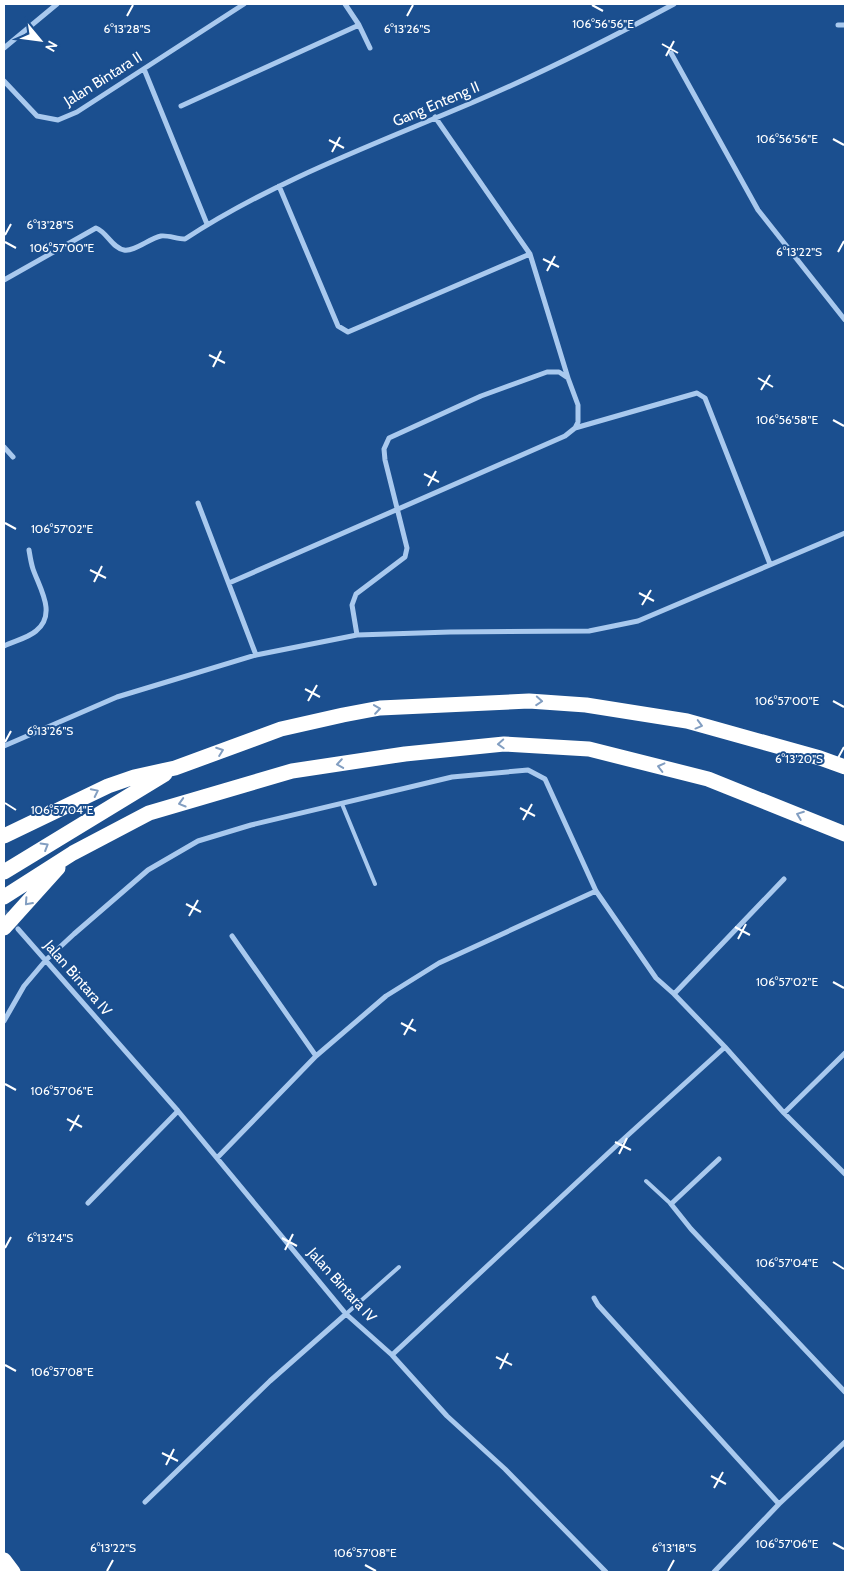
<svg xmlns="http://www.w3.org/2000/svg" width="849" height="1576" viewBox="0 0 849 1576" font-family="Cabin,sans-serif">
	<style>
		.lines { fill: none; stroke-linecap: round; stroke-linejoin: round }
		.street-tunnel { stroke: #3d69a0; stroke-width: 5; stroke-dasharray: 5 2.5; stroke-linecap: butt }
		.lane { stroke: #a9c9ee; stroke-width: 4 }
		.street { stroke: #a9c9ee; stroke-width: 5 }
		.highway { stroke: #fff; stroke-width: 15 }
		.oneway { stroke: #829ec1 }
		.ticks { fill: none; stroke: #fff; stroke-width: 2 }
		.labels { text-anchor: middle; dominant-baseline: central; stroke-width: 4; stroke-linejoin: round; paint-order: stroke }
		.street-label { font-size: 15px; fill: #fff; stroke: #1b4f8f }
		.ticks-label { font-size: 12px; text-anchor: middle; fill: #fff; stroke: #1b4f8f; stroke-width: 4; stroke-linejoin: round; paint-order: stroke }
	</style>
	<rect width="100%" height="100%" fill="#1b4f8f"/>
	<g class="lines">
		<path class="street-tunnel" d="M4,911l14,18"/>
		<path class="lane" d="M342,804l33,80
			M646,1181l25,23
			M346,1314l53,-47"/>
		<path class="street" d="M345,4l14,21 11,23
			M838,25h7
			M4,48l53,-44
			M671,53l87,157 87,110
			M144,69l63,155
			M4,81l33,35 21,4 19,-8 167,-108
			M181,106l178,-81
			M435,117l95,137 38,124
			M279,186l59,140 10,6 182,-78
			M4,280l92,-52c11,4 16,20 28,22 10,2 26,-12 37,-14 7,-1 16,3 24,3 90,-59 193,-96 291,-138 68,-29 133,-62 198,-97
			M4,447l9,10
			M198,503l58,152
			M229,583l336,-147 10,-8 122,-35 8,5 65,166
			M357,635l-5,-30 4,-11 49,-37 2,-9 -22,-88 -1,-11 5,-11 92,-42 66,-24h12l9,6 10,27v17l-3,6
			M4,646c10,-5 24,-8 32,-15 21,-17 4,-42 -3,-62 -2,-6 -3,-13 -4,-19
			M4,746l113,-49 139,-42 101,-20 93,-3 139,-1 49,-10 207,-88
			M18,929l160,182 168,203 46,41 55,61 58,53 101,103
			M232,936l84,120
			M674,994l110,-115
			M4,1021l20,-35 22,-26 28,-26 74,-64 50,-29 53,-16 201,-48 76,-7 17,9 51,112 60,87 18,16 51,53 59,66 61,61
			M784,1113l61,-60
			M217,1158l99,-102 70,-60 53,-33 157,-72
			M719,1159l-48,45 20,25 154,163
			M88,1203l90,-92
			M594,1298l4,7 181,199
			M392,1355l225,-210 108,-98
			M145,1502l125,-121 76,-67
			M714,1572l65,-68 66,-62"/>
		<path class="highway" d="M4,836l104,-50 26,-9 41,-9 106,-39 62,-14 37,-7 149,-7 57,4 101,16 133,37 25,9
			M4,872l161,-98
			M4,897l69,-44 76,-40 143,-42 113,-17 99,-10 85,5 119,30 137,55
			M4,928l54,-60
			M4,1560l9,12"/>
	</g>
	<defs><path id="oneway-chevron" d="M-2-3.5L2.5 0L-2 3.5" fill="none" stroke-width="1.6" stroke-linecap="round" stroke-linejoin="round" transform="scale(1.25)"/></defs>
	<g class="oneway">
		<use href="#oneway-chevron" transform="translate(539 701) rotate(4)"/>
		<use href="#oneway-chevron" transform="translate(377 709) rotate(-8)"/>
		<use href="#oneway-chevron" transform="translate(699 725) rotate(15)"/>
		<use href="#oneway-chevron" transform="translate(501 744) rotate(177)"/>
		<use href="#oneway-chevron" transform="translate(220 751) rotate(-20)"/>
		<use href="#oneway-chevron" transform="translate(340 764) rotate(171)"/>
		<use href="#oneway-chevron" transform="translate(661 767) rotate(-166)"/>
		<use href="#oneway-chevron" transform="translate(95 792) rotate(-26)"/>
		<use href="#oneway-chevron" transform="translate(182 803) rotate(164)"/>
		<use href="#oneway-chevron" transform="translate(800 815) rotate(-159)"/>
		<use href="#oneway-chevron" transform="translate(45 846) rotate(-31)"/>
		<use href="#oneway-chevron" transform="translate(28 902) rotate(132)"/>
	</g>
	<path class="ticks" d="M592,5l11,6M127,16l6,-11M407,16l6,-11M662,44l16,9M666,56l8,-15M833,139l11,6M329,140l15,8M332,152l8,-15M5,235l6,-11M5,242l11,6M838,252l6,-11M543,259l16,8M547,271l8,-15M209,355l16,8M213,367l8,-16M758,378l15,9M761,390l9,-15M833,420l11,6M424,474l15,8M428,486l8,-15M5,523l11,6M90,570l16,8M94,582l8,-16M639,593l15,8M642,605l9,-15M305,689l15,8M308,701l9,-16M833,701l11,6M5,742l6,-11M838,758l6,-11M5,803l11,7M520,808l15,8M523,820l9,-16M186,904l15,8M189,916l9,-16M735,927l15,8M738,939l8,-15M833,982l11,6M401,1023l15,8M404,1035l9,-16M5,1084l11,6M67,1119l15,8M70,1131l9,-16M615,1142l16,8M619,1154l8,-16M282,1238l15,8M5,1248l6,-11M285,1250l8,-16M833,1262l11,7M496,1357l16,8M5,1365l11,6M500,1369l8,-16M162,1453l16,8M166,1465l8,-16M711,1476l15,8M714,1488l9,-16M833,1543l11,6M365,1565l11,6M107,1571l6,-11M668,1571l6,-11"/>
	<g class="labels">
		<g class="street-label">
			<text transform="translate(103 79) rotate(-32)">Jalan Bintara II</text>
			<text transform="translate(436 104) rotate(-23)">Gang Enteng II</text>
			<text transform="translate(78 978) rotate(49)">Jalan Bintara IV</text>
			<text transform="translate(342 1285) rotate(48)">Jalan Bintara IV</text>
		</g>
	</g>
	<g class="ticks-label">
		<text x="603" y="28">106°56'56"E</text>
		<text x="127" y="33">6°13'28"S</text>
		<text x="407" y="33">6°13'26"S</text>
		<text x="787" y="143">106°56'56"E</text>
		<text x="50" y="229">6°13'28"S</text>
		<text x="62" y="252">106°57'00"E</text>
		<text x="799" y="256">6°13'22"S</text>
		<text x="787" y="424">106°56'58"E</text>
		<text x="62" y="533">106°57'02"E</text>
		<text x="787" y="705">106°57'00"E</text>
		<text x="50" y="735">6°13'26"S</text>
		<text x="799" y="763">6°13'20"S</text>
		<text x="62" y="814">106°57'04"E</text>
		<text x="787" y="986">106°57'02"E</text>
		<text x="62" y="1095">106°57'06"E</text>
		<text x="50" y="1242">6°13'24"S</text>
		<text x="787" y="1267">106°57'04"E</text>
		<text x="62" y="1376">106°57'08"E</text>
		<text x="787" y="1548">106°57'06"E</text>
		<text x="113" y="1552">6°13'22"S</text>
		<text x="674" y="1552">6°13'18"S</text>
		<text x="365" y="1557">106°57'08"E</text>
	</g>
	<rect width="849" height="1576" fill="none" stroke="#ffffff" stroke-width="10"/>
	<g transform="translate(40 40) rotate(119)" stroke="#1b4f8f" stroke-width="4" paint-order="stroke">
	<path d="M0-4L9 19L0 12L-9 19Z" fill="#ffffff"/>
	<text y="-8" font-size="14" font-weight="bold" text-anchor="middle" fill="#ffffff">N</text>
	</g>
</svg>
